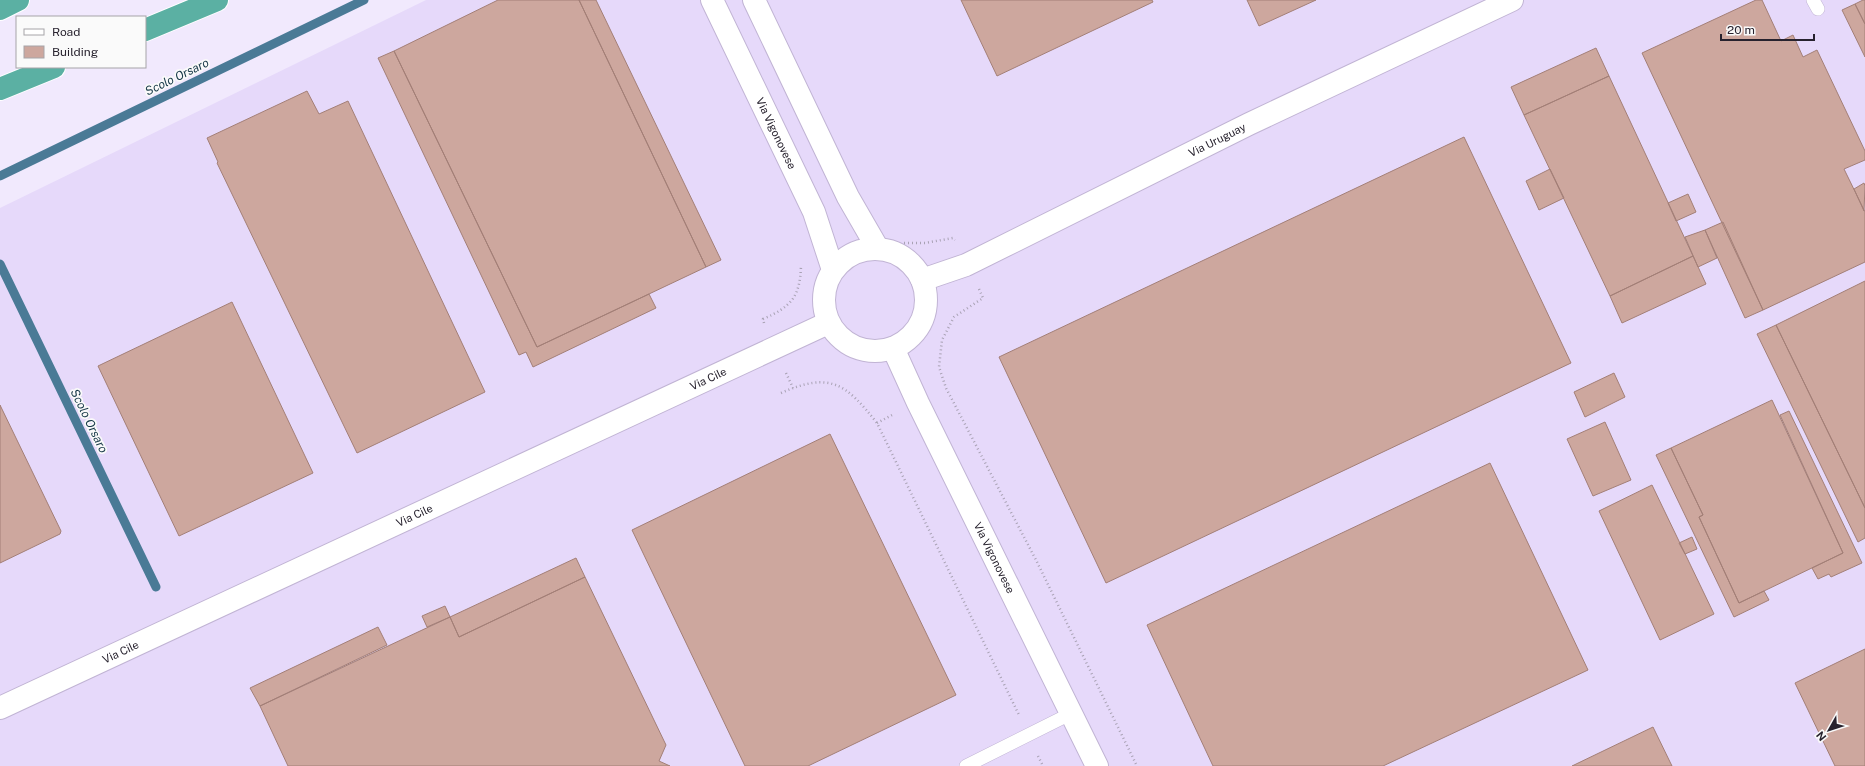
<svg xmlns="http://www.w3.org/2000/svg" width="1865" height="766" viewBox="0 0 1865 766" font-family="'Public Sans',sans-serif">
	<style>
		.built { fill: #e6d9fa }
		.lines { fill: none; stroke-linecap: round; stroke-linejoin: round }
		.stream { stroke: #4a7a96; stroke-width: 9 }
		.building { fill: #cda79e; stroke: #a37f77 }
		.service-casing { stroke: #c1b4d4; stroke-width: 14 }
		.minor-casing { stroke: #c1b4d4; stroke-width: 24 }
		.tertiary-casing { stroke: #c1b4d4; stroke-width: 24 }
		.secondary-casing { stroke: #c1b4d4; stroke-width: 24 }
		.trunk-casing { stroke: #fff; stroke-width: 24 }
		.path { stroke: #a9a2b4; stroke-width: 2.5; stroke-dasharray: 1 3; stroke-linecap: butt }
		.service { stroke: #fff; stroke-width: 13 }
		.minor { stroke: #fff; stroke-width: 22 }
		.tertiary { stroke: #fff; stroke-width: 22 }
		.secondary { stroke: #fff; stroke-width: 22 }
		.trunk { stroke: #5bb0a3; stroke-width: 22 }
		.labels { text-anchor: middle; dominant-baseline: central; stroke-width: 3.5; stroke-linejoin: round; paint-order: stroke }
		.street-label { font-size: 11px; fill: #27222e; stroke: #fafafa }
		.water-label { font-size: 12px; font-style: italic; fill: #173848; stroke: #fafafa }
	</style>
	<rect width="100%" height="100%" fill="#f1e9fd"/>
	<path class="built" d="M426,0h1439v766h-1865v-558z"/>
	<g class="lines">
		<path class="stream" d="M0,176l364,-176
			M0,264l156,323"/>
	</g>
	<path class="building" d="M498,0h81l127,267 -169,80 -143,-296z
		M579,0h17l125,260 -15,7z
		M961,0h191l1,2 -156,74z
		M1247,0h69l-57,26z
		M1756,0h6l19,41 12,-6 10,22 14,-7 48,101v9l-21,9 21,43v50l-102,48 -121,-257z
		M1863,0h2v24l-10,-20z
		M1855,4l10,20v33l-23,-47z
		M1596,48l13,28 -85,39 -13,-28z
		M394,51l143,296 112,-53 7,14 -123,59 -7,-15 -7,3 -141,-297z
		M1609,76l84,180 -83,40 -86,-181z
		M307,91l12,23 29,-13 137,291 -128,61 -140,-290 1,-1 -11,-24z
		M1464,137l107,226 -465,220 -107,-226z
		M1550,169l14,29 -25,12 -13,-29z
		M1864,183l1,3 -1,25 -10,-22z
		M1688,194l8,18 -20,9 -8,-18z
		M1723,222l40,88 -18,8 -40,-88z
		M1705,230l12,28 -19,9 -13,-30z
		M1693,256l13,28 -84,39 -12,-27z
		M1865,281v227l-89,-183z
		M232,302l81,171 -134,63 -81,-170z
		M1776,325l89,183v30l-7,4 -101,-208z
		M1614,373l11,24 -40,20 -11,-25z
		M1772,400l71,153 -104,50 -40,-86 4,-2 -32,-67z
		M0,405l61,126 -1,3 -60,29z
		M1789,411l73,152 -31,14 -2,-3 -11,5 -6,-11 31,-15 -63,-138z
		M1605,422l26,58 -38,16 -26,-57z
		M830,434l126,261 -148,71h-63l-113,-236z
		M1671,448l32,67 -4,2 40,86 25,-12 5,9 -35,17 -78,-162z
		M1490,463l98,207 -205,96h-170l-66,-141z
		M1652,485l62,129 -54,26 -61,-129z
		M1692,537l5,12 -12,5 -6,-11z
		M576,558l9,19 -126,60 -9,-20z
		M585,577l81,168 -7,16 11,5h-382l-28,-60 190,-89 9,20z
		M445,606l5,11 -23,10 -5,-11z
		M378,627l9,18 -127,61 -10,-18z
		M1865,649v117h-30l-40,-83z
		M1653,727l19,39h-100z"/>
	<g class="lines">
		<g class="service-casing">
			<path id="service" d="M1813,0l5,9
				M966,766l106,-53"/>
		</g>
		<g class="minor-casing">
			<g id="minor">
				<path id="s1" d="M0,708l828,-385"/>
			</g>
		</g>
		<g class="tertiary-casing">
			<g id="tertiary">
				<path id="s2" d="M922,280l44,-15 283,-141 263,-124"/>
			</g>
		</g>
		<g class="secondary-casing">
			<g id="secondary">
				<path id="s3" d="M712,0l102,212 19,58"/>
				<path d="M754,0l94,197 30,52"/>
				<circle cx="875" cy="300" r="51"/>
				<path id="s4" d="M893,348l25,55 179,363"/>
			</g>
		</g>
		<g class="trunk-casing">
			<path id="trunk" d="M0,9l18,-9
				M145,30l72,-30
				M0,89l54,-22"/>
		</g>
		<path class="path" d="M904,243h21l28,-5 2,2
			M979,289l4,9 -29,19 -12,23 -3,27 7,21 90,172 101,206
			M764,323l-1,-4c28,-12 37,-22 38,-53
			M786,373l7,15
			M781,393c50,-22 65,-9 96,30l142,292
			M877,423l17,-9
			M1038,756l5,10"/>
		<use href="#service" class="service"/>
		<use href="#minor" class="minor"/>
		<use href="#tertiary" class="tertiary"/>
		<use href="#secondary" class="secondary"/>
		<use href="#trunk" class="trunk"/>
	</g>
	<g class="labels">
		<g class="street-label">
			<text stroke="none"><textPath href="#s3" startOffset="148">Via Vigonovese</textPath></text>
			<text stroke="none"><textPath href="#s2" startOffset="327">Via Uruguay</textPath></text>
			<text stroke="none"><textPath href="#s1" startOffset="781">Via Cile</textPath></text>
			<text stroke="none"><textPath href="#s1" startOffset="457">Via Cile</textPath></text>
			<text stroke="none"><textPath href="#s4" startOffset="233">Via Vigonovese</textPath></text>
			<text stroke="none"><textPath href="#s1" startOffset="133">Via Cile</textPath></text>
		</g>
		<g class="water-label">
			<text transform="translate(177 77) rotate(-26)">Scolo Orsaro</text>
			<text transform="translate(89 421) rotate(64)">Scolo Orsaro</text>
		</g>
	</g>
	<rect x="16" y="16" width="130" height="52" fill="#fafafa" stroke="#a6a4a8"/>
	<rect x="24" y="29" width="20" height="6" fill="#ffffff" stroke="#a6a4a8"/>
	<text x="52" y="36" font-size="12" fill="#27222e">Road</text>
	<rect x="24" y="46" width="20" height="12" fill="#cda79e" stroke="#a6a4a8"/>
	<text x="52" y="56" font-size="12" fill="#27222e">Building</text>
	<g transform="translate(1829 730) rotate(231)" stroke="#fafafa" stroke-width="3" paint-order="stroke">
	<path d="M0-3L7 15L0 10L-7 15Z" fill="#27222e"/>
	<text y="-6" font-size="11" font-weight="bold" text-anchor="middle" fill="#27222e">N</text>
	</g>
	<path d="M1721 34v6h93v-6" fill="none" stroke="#27222e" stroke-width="2"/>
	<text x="1727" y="34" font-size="12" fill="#27222e" stroke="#fafafa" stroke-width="3" paint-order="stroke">20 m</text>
</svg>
